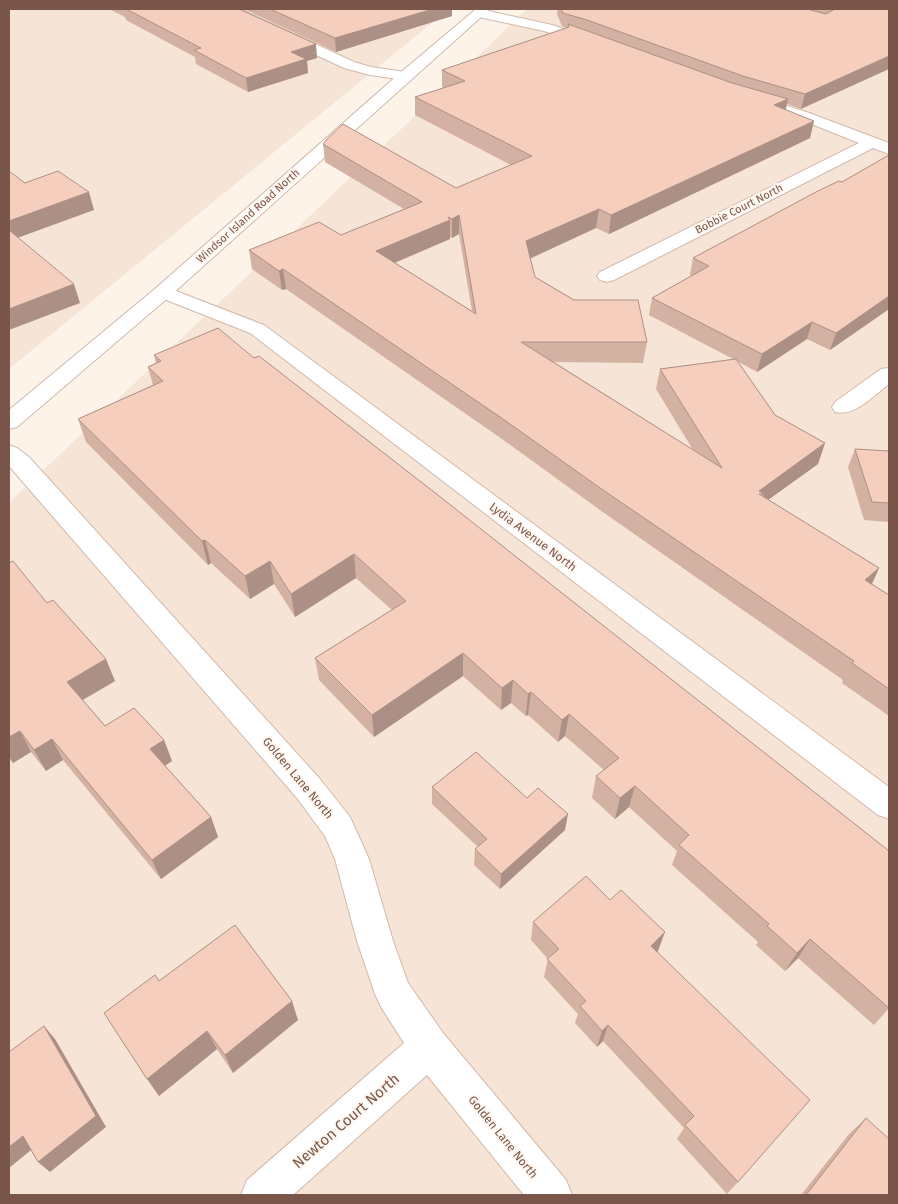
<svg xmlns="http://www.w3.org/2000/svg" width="898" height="1204" viewBox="0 0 898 1204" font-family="'Fira Sans',sans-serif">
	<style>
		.residential { fill: #f6e4d6 }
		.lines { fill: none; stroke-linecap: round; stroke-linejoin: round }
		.minor-casing { stroke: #d1b9ac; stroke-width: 2 }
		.tertiary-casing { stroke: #d1b9ac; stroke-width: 2 }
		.minor { fill: #fff; fill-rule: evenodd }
		.tertiary { fill: #fff; fill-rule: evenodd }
		.wall { fill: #d3b1a3; fill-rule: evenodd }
		.shaded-wall { fill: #ac9085 }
		.building { fill: #f5cebe; stroke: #ac9085; fill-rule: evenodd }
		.labels { text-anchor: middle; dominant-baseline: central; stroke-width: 4; stroke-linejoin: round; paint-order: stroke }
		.far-street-label { font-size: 11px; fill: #7a564a; stroke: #fff8f0 }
		.street-label { font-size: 12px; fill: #7a564a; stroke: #fff8f0 }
		.near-street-label { font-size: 15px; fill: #7a564a; stroke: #fff8f0 }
	</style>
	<rect width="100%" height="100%" fill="#fef3e8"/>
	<path class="residential" d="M9,9h440l-440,360z
		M527,9h362v1186h-880v-692z"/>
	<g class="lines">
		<g class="minor-casing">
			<path id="minor" d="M224,9h16l114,53 17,5 34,5 5,1 2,3 -2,3 -5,1 -35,-5 -26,-7 -119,-56z
				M479,9l73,16 47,15 2,3 -7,4 -50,-16 -70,-15 -1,-3z
				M749,94l60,19 80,30v11l-16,-6 -259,132 -7,2 -7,-2 -3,-4 3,-4 259,-129 -60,-24 -55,-17 -3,-3 3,-3z
				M163,286l101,39 625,462v32l-11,-4 -628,-482 -94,-37 -3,-4 3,-4z
				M889,368v16c-15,11 -34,33 -54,28l-3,-5 3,-5 46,-33z
				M9,445l8,3 12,9 290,321 31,39 19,42 24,82 15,42 35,50 123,147 6,15h-48l-97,-120 -134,120h-52l6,-15 157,-137 -23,-36 -6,-13 -18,-53 -22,-82 -10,-23 -28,-38 -288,-332z"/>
		</g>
		<g class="tertiary-casing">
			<path id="tertiary" d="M476,9h14l-320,287 -153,131 -8,2v-19l147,-122 244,-215z"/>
		</g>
		<use href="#minor" class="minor"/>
		<use href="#tertiary" class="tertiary"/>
	</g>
	<path class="wall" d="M109,9h130l78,49 -10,3 1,12 -60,19 -52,-28 -1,-7 -69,-37 -1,-3z
		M244,9h208v7l-116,36z
		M558,9h331l-88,100 -14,-5 -1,6 24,28 -201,96 -13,-6 -66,30 5,19 112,65 -4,21 -89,-1 139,88 -37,-61 4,-20 73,-10 -84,-44 3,-17 39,-22 -1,-1 3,-17 196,51 -59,41 -23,-11 -50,33 -20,-11 38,54 50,28 -7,21 -50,36 111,68 -7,16 17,11v121l-47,-33 1,-3 -243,-170 -98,-71 -216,-150 -4,1 -30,-21 -3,-19 92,-15 63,-26 -79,-47 -2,-18 133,44 55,-23 -96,-50v-18l28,-9 -1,-1v-17l125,-42 -5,-2 -5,-12zM459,234l13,77 -77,-48 55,-24v-2l2,1z
		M154,355l100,3 635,493v157l-15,17 -76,-67 -13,13 -29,-26 2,-3 -86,-77 5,-14 -48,-44 -14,12 -23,-21 4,-22 8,-6 -39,-34 -7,6 -30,-27 -2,1 -15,-13 -10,7 -38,-34 -89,61 -55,-57 -4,-22 77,-48 -36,-32 -61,39 -21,-33 -24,15 -39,-36 -3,2 -122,-123 -8,-23 75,-34 -5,-18 8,-4z
		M855,449l34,2v71l-25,-2 -16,-53z
		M9,563l38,40 68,78 -32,19 22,26 59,14 8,21 -7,5 46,51 7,20 -57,42 -98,-119 -17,11 -15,-19 -18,11 -4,-5z
		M432,787l95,11 38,32 -65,59 -26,-24 1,-16 3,-2 -46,-43z
		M533,922l125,29 -1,1 81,230 -11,12 -50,-55 7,-11 -81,-87 -6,6 -22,-24 3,-9 -34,-37 4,-18 -17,-19z
		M159,981l139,39 -65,53 -16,-24 -58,47z
		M866,1118l23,77h-88l48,-61z"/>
	<path class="shaded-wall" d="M433,9h19v7l-116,36 -1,-14z
		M316,44l1,14 -10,3 1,12 -60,19 -2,-14 45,-26z
		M889,56v13l-88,40 4,-15z
		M788,99l-4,17 -10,-11z
		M814,121l-4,17 -201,96 2,-19z
		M89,192l5,18 -85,31v-20z
		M599,209l-3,19 -71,33 1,-20z
		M459,215v19l-7,4v-19z
		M450,220v19l-73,31 -1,-19z
		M283,269l3,20 -4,1 -3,-19z
		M74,284l6,19 -71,27v-21z
		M889,296v13l-59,41 6,-17z
		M812,322l-5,17 -50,33 5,-18z
		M825,443l-7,21 -57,41 3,-11 -5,-3z
		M205,540l6,23 -3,2 -6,-24z
		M354,554l2,24 -61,39 -4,-23z
		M270,561l4,23 -24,15 -5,-23z
		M879,568l-9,20 -5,-8z
		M463,653v23l-89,61 -2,-22z
		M106,659l9,22 -38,22 -10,-21z
		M513,680l-2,23 -10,7 1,-22z
		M531,692l-3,23 -2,1 2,-22z
		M569,714l-4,22 -7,6 4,-22z
		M20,731l11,21 -18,11 -4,-7v-19z
		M52,739l11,21 -17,11 -12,-21z
		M164,740l8,21 -14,9 -8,-21z
		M635,786l-6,21 -14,12 5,-21z
		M568,814l-3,16 -65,59 1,-15z
		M211,817l7,20 -57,42 -9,-19z
		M665,932l-7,19 -14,13 7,-18z
		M810,939l-12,19 -13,13 12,-18z
		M292,1001l6,19 -65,53 -8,-18z
		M608,1025l-5,16 -6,6 5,-16z
		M44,1026l11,13 51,88 -56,45 -12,-10z
		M207,1031l10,18 -58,47 -12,-17z
		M23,1136l13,10 -27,22v-21z"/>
	<path class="building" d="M126,9h113l77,35 -25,8 15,7 -60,19 -52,-28 7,-2z
		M270,9h163l-98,29z
		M561,9h246l19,5 9,-5h54v47l-84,38 -62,-18 -156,-56 -24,-7z
		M568,24l164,59 56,16 -14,6 40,16 -203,94 -12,-6 -73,32 9,36 39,23h64l9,42h-126l201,126 -62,-99 76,-10 39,56 50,28 -66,48 5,3h-5l120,74 -14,12 24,15v94l-37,-26 2,-2 -251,-171 -100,-71 -220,-150 -4,2 -30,-21 70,-28 22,13 81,-33 -99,-58 4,-5 16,-15 113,64 76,-32 -117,-59 50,-16 -23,-11 127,-43zM459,215l17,99 -100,-63 74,-31 -2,-3 4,2z
		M889,155v141l-53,37 -24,-11 -50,32 -110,-56 57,-32 -16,-8 123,-66 23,-11 3,1z
		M9,171l16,12 33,-12 31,21 -80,29z
		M9,230l65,54 -65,25z
		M218,328l36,30 5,-2 175,136 455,359v157l-79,-69 -13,14 -30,-27 2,-2 -90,-79 10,-10 -54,-49 -15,12 -24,-22 23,-18 -50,-44 -7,6 -31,-28 -3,2 -15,-14 -11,8 -39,-35 -91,62 -57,-57 91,-57 -52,-47 -63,40 -21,-33 -25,15 -40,-36 -3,1 -124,-122 85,-38 -15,-14 13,-6 -7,-6z
		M855,449l34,2v52l-17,-1z
		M13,561l34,42 6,-3 53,59 -39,23 38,44 29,-18 30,32 -14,9 61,68 -59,43 -100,-121 -18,11 -14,-19 -11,6v-174z
		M476,752l51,46 11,-10 30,26 -67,60 -26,-25 12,-10 -55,-52z
		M586,876l24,24 11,-10 44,42 -14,14 159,154 -72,82 -53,-57 9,-9 -86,-91 -6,6 -22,-25 6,-5 -39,-42 12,-10 -26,-27z
		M235,925l57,76 -67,54 -18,-24 -60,48 -43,-66 51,-38 4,6z
		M44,1026l52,90 -58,46 -15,-26 -14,11v-95z
		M866,1118l23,21v56h-83z"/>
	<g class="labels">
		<g class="far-street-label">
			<text transform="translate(739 209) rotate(-27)">Bobbie Court North</text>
			<text transform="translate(248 216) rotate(-42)">Windsor Island Road North</text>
		</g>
		<g class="street-label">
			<text transform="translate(533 537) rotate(37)">Lydia Avenue North</text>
			<text transform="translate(298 778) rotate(50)">Golden Lane North</text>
			<text transform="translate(503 1137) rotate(51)">Golden Lane North</text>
		</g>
		<g class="near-street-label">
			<text transform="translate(346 1121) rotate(-41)">Newton Court North</text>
		</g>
	</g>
	<rect width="898" height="1204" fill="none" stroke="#7a564a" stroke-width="20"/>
</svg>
